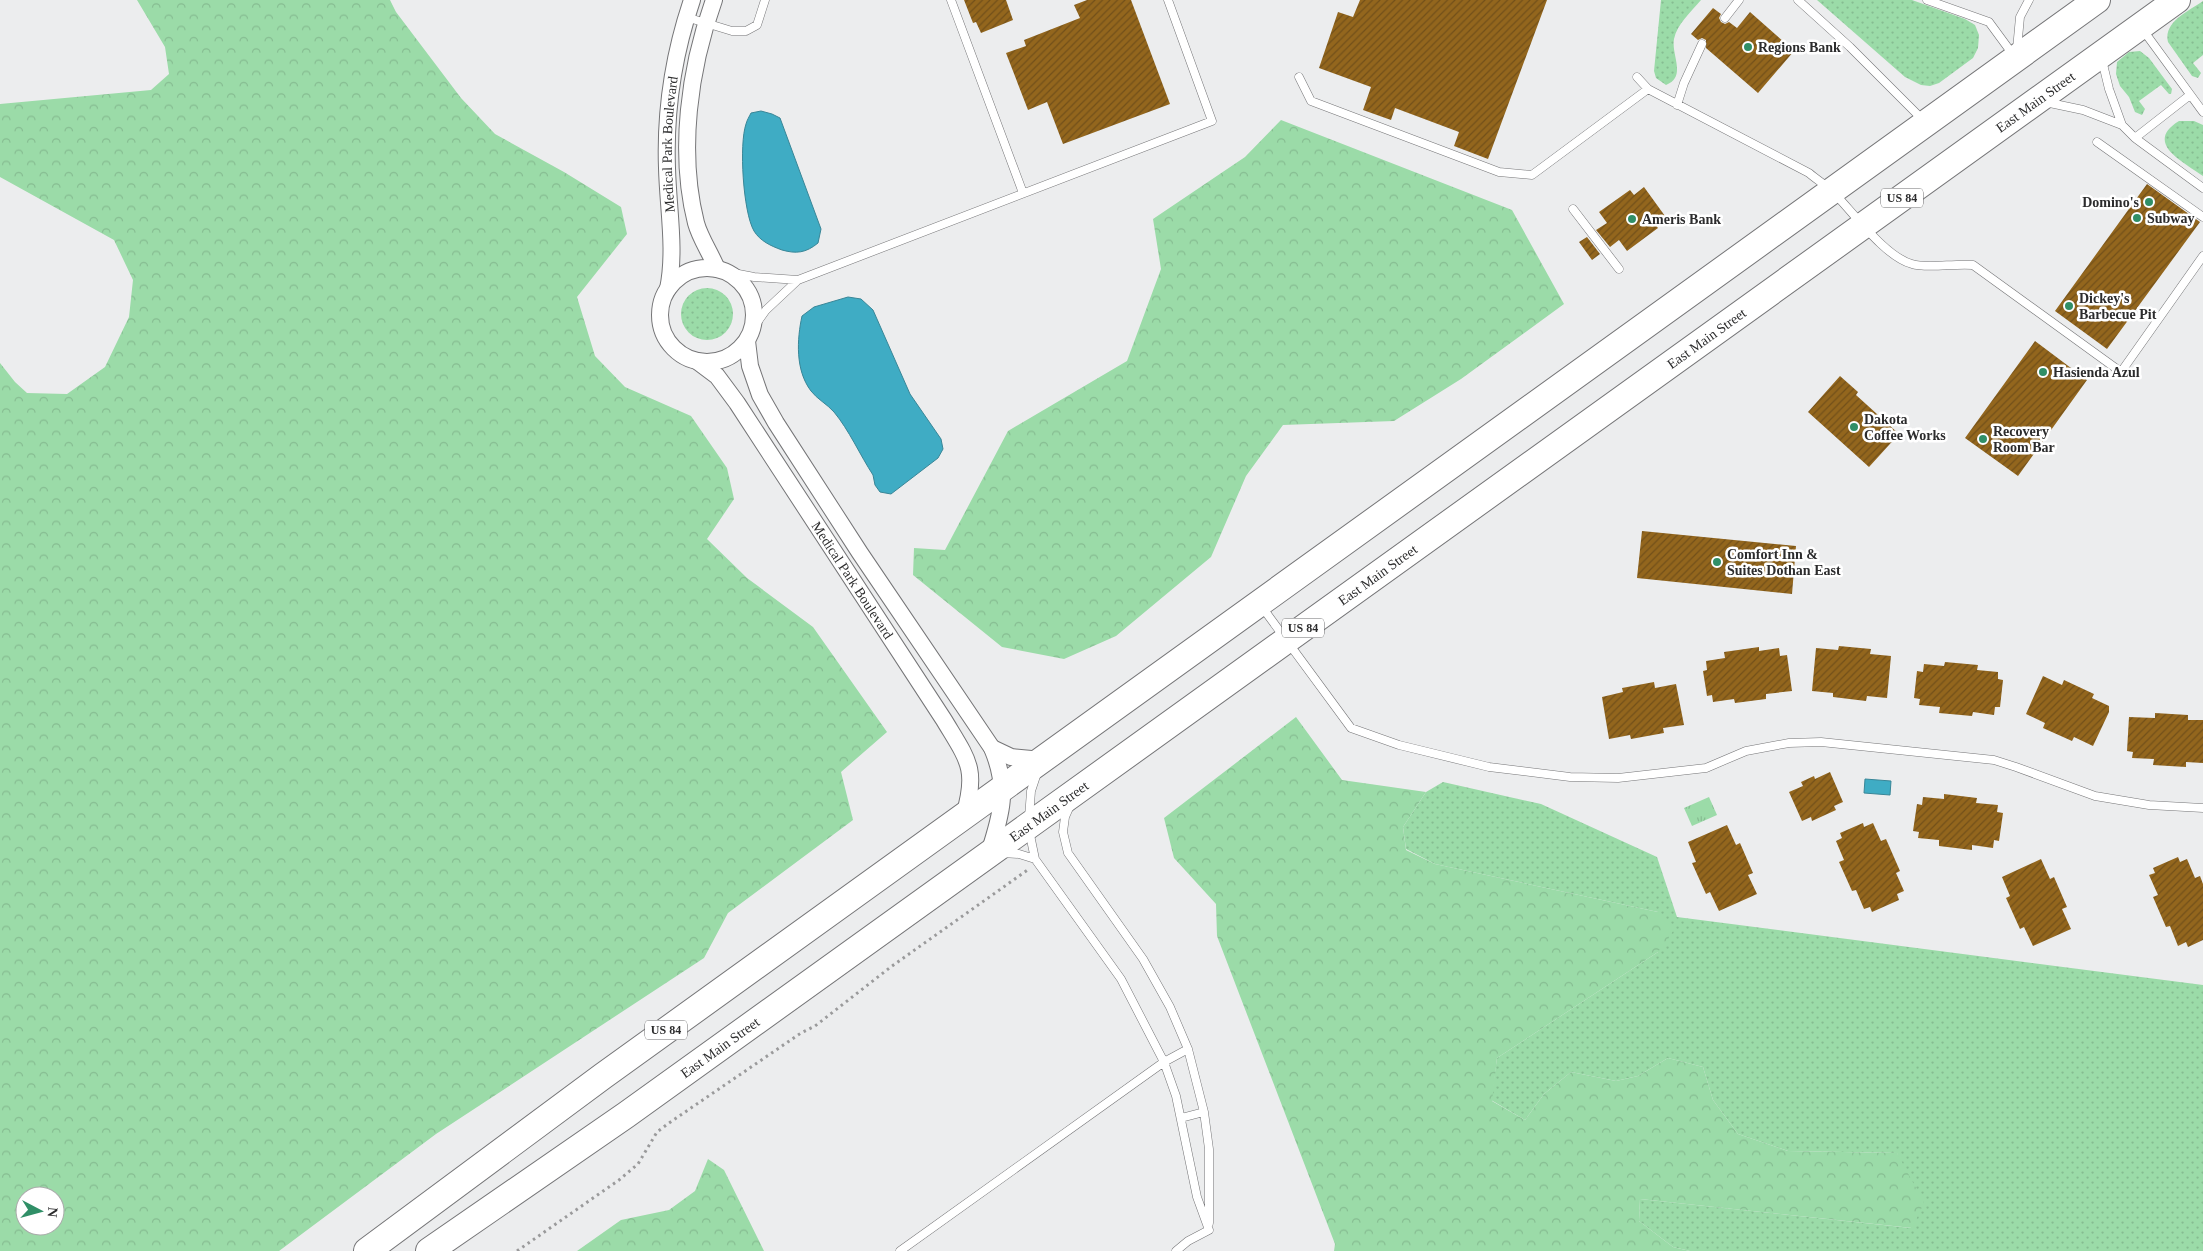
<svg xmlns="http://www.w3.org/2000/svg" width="2203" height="1251" viewBox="0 0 2203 1251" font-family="Georgia,serif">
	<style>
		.grass { fill: url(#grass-dots) }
		.forest { fill: url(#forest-crowns); fill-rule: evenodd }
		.park { fill: url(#park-tufts) }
		.water { fill: #3facc4; stroke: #398697 }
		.building { fill: url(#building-hatch) }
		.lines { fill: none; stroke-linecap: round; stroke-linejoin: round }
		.service-casing { stroke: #757577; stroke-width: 9 }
		.minor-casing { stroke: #757577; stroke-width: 18 }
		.trunk-casing { stroke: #757577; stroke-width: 28 }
		.path { stroke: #9a9a9b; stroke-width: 3; stroke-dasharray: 2.5 4; stroke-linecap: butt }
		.service { stroke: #fff; stroke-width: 8 }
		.minor { stroke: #fff; stroke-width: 16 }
		.trunk { stroke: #fff; stroke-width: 26 }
		.poi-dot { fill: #308f67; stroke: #fff; stroke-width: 2 }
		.labels { text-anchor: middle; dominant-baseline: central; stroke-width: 5; stroke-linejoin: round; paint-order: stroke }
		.shield { fill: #fff; stroke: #6b6b6c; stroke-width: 1 }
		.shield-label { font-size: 12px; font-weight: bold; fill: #2c2c2d }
		.poi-label { font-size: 14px; font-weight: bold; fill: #2c2c2d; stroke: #fff; text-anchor: start }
		.street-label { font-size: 14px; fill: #2c2c2d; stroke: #fff }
	</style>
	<defs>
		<pattern id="grass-dots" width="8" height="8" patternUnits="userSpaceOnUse" patternTransform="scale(1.25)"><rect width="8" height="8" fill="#9bdba8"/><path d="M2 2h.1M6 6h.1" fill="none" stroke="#86bc91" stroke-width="1.8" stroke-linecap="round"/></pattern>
		<pattern id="forest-crowns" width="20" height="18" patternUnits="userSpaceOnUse" patternTransform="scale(1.25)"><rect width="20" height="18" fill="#9bdba8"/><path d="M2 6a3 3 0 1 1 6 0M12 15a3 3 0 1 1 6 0" fill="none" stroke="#86bc91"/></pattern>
		<pattern id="park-tufts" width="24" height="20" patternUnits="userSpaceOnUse" patternTransform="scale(1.25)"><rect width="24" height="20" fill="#9bdba8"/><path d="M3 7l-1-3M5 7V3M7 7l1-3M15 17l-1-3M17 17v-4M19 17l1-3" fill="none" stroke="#86bc91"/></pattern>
		<pattern id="building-hatch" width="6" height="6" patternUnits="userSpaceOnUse" patternTransform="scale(1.25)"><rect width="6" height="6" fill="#93661d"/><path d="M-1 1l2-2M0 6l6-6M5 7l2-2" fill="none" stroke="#725019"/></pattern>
	</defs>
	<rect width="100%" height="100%" fill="#ecedee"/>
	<path class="grass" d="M1661,0h40c-10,12 -24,24 -27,39 -3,16 13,38 -8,46l-10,-7 -2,-7z
		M1817,0h95l53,19 10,6 4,10 -1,13 -5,10 -34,25 -9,3 -9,-1 -16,-8z
		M2203,1v54l-10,8 8,10 -3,5 -6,-2 -24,-34c-5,-20 21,-31 35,-41z
		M2140,51l9,7 23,31 -1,5h-2l-8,-9 -22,16 6,8 -3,6 -7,-3 -6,-15 -9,-11 -4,-12 1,-12 12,-10z
		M2179,121h15l9,4v51c-19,-14 -60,-33 -24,-55z
		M681 314a26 26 0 1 1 52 0a26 26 0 1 1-52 0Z
		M1443,782l98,22 116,53 20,60 526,68v266h-513l-17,-4 -34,-26 1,-22 271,29 -14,-75 -109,-2 -50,-17 -25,-34 -10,-33 -35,-9 -30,18 -22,5 -45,-9 -27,22 -19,26 -34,-20 6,-42 161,-106v-40l-223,-48 -29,-15 -3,-22 23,-35z"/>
	<path class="forest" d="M137,0h253l6,12 65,86 34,36 69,38 57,35 6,27 -50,63 18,59 30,31 66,29 36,52 7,31 -27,40 40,39 66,49 74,105 -46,40 12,48 -125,93 -24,45 -268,176 -157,117h-279v-888l15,19 12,11 40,1 38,-27 24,-50 4,-37 -19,-40 -114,-63v-73l151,-14 18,-16 -4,-27zM25,1196h30v30h-30z
		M1281,120l231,90 52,94 -103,75 -67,42 -111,4 -37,51 -35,81 -95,79 -52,23 -62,-12 -89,-72 1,-27 31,2 63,-119 119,-70 34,-92 -8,-50 92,-62z
		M1296,717l46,63 84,12 -23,35 3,23 29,14 223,48 15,19 -15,21 -161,106 -5,43 33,19 19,-26 27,-22 45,9 22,-5 30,-18 35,9 10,33 25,34 50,17 109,2 27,50 -12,25 -272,-29 -1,22 34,26 17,4h-356l1,-7 -118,-308 -1,-32 -42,-46 -10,-40z
		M708,1159l16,11 40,81h-187l44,-31 48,-10 26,-19z"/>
	<path class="park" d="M1709,797l8,18 -25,11 -8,-18z"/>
	<path class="water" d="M761,111l11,3 8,4 41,111 -3,14c-12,10 -22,11 -36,7 -11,-4 -22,-9 -28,-19 -11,-19 -15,-87 -8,-107 1,-4 3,-7 5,-11z
		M848,297l13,2 12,11 37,84 31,45 2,10 -5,9 -47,36 -11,-2 -5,-7 -2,-10c-13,-20 -24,-45 -39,-63 -7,-8 -17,-13 -23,-21 -16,-21 -14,-52 -9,-75l12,-9z
		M1865,779l26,2 -1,14 -26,-2z"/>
	<path class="building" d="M964,0h42l7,20 -32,13 -5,-11 -3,1z
		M1087,0h44l39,104 -107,40 -16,-42 -19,8 -22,-57 20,-7 -2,-6 56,-22 -6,-13z
		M1360,0h187l-59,159 -34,-13 5,-14 -64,-24 -4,12 -28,-10 8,-23 -52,-19 19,-56 15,5z
		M1713,8l8,6 -2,4 2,4 4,2 4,-2 8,6 13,-16 44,39 -36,42 -52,-45v-8l-4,-2 -4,2 -7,-6z
		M2147,184l53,38 -93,127 -52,-38z
		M1644,187l21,29 -11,7 4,5 -31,23 -8,-11 -9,7 -14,-17 11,-7 -8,-11 31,-22 4,5z
		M1587,237l13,17 -8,6 -13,-18z
		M2035,341l52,39 -69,96 -53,-38z
		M1840,376l18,16 -2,3 43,39 -30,33 -61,-55z
		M1642,531l154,15 -4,48 -155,-16z
		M1839,646l32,3 -1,5 21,2 -4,42 -20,-2 -1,5 -33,-4v-4l-21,-2 4,-43 22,2z
		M1759,647v4l20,-3 1,8 7,-1 5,36 -26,3v5l-31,4 -1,-4 -21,3 -1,-7 -5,1 -4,-25 4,-1 -1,-9 19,-3 -1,-6z
		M1945,662l33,3 -1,5 21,2v7l5,1 -3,27h-5l-1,8 -21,-3 -1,4 -33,-3 1,-6 -21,-2 1,-6 -6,-1 3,-27 6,1 1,-8 20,2z
		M2043,676l19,9 2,-5 30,14 -2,4 17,8v6l-16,34 -19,-9 -2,4 -29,-13 2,-5 -19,-9z
		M1654,682l1,6 21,-4 8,41 -21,3 1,5 -33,6 -1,-4 -21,4 -7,-42 21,-5 -1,-4z
		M2155,713l33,2v5h15v43l-17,-1v5l-33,-2 1,-6 -22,-1 1,-6 -6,-1 2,-34 26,1z
		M1830,772l13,30 -9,4 2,4 -24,11 -1,-4 -9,4 -13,-29 14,-6 -2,-4 13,-6 1,3z
		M1944,794l33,4 -1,5 22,2 -1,7 6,1 -4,28 -5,-1 -1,8 -21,-3v5l-33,-4v-6l-21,-2 1,-6 -6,-1 4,-27 5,1 1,-8 21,2z
		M1863,823l1,4 9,-4 8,18 5,-2 14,32 -4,2 8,18 -7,3 2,6 -27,12 -2,-5 -6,2 -8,-19 -4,1 -13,-29 5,-2 -8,-19 6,-3 -2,-5z
		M1727,825l9,20 4,-2 13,30 -5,2 9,19 -38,17 -9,-19 -4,2 -14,-31 4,-1 -8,-20z
		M2178,857l2,5 7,-3 8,19 5,-2 3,8v56l-15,7 -2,-5 -8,4 -8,-20 -4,1 -13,-30 5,-2 -9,-20 6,-2 -2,-5z
		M2041,859l9,20 4,-2 13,30 -5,2 9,20 -38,17 -9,-19 -4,2 -14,-31 4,-2 -8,-19z"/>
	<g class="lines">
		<g class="service-casing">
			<path id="service" d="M951,0l72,193
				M1798,0l52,47 73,73
				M1927,0l62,22 25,34
				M686,17l46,14h14l11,-6 8,-25
				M1725,18l14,-18
				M2143,30l60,82
				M2017,49l3,-32 9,-17
				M2102,60l7,29 13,36
				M1299,77l12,24 188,71 33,3 116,-86
				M1637,77l11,12 161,84c8,7 17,12 24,19 20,20 52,65 79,72 15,5 43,-1 61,1l148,107 82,-116
				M2045,102l38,8 39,15 13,13 68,50
				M1677,105l7,-22 18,-39
				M2135,138l55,-43
				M2097,142l106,75
				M1573,209l46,60
				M728,272l26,5 44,3
				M751,331l15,-21 32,-30 414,-159 -44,-121
				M1262,607l89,121 48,17 90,22 81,10 48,1 88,-10 40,-17 43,-8 32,-1 173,18 22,7 79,29 54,9 54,3
				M1069,808l-4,9 -2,15 5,21 75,106 27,48 18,42 16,63 5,37v74
				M1029,818l2,-27 6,-18
				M1029,830l6,29 86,120 43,83 12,34 21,101 12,33
				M1002,853l17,1 16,5
				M1181,1118l23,-6
				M900,1251l264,-189 24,-13
				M1176,1251l12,-10 21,-11"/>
		</g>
		<g class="minor-casing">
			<g id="minor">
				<path d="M714,0c-25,69 -36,152 -18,223 4,15 15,31 21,46"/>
				<circle cx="707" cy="315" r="47"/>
				<path id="s1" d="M668,289c8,-39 0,-80 -1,-121 -2,-56 7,-115 25,-168"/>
				<path d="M747,341l3,25 10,29 16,28 84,130 132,195c17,40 10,65 -3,105"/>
				<path id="s2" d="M697,361l20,15 20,27 207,317c24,40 34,49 20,96"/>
				<path d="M992,748l19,9 31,3"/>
			</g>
		</g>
		<g class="trunk-casing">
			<g id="trunk">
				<path d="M367,1251l236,-175 1494,-1076"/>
				<path id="s3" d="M429,1251l197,-136 1551,-1115"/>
			</g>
		</g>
		<path class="path" d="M517,1251l102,-71 19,-16 19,-32 12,-9 132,-90 14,-7 77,-60 137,-97"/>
		<use href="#service" class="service"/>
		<use href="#minor" class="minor"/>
		<use href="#trunk" class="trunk"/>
	</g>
	<g class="poi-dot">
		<circle cx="1748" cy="47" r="5"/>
		<circle cx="2149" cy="202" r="5"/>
		<circle cx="2137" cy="218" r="5"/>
		<circle cx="1632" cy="219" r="5"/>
		<circle cx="2069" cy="306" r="5"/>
		<circle cx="2043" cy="372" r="5"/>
		<circle cx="1854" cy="427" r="5"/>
		<circle cx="1983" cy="439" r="5"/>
		<circle cx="1717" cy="562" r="5"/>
	</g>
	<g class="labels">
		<g class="shield">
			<rect x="1881" y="188.5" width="42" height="19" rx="4"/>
			<rect x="1282" y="618.5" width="42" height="19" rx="4"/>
			<rect x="645" y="1020.5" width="42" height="19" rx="4"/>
		</g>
		<g class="shield-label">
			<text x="1902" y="198">US 84</text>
			<text x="1303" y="628">US 84</text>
			<text x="666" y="1030">US 84</text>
		</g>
		<g class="poi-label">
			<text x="1758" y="47">Regions Bank</text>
			<text x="2139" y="202" text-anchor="end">Domino's</text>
			<text x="2147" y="218">Subway</text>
			<text x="1642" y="219">Ameris Bank</text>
			<text x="2079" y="298">Dickey's<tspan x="2079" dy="16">Barbecue Pit</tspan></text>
			<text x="2053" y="372">Hasienda Azul</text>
			<text x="1864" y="419">Dakota<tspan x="1864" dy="16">Coffee Works</tspan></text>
			<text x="1993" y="431">Recovery<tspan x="1993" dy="16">Room Bar</tspan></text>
			<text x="1727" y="554">Comfort Inn &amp;<tspan x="1727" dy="16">Suites Dothan East</tspan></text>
		</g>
		<g class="street-label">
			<text stroke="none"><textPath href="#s3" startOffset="1975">East Main Street</textPath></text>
			<text stroke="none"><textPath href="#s1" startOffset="145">Medical Park Boulevard</textPath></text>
			<text stroke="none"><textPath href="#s3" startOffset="1570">East Main Street</textPath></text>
			<text stroke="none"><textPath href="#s3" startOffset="1165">East Main Street</textPath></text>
			<text stroke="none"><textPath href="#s2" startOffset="270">Medical Park Boulevard</textPath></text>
			<text stroke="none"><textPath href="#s3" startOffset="760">East Main Street</textPath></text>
			<text stroke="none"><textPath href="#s3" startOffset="355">East Main Street</textPath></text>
		</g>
	</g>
	<g transform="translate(40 1211) rotate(96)"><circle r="24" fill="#ffffff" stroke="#ababab"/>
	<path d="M0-4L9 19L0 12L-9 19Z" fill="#308f67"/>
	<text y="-8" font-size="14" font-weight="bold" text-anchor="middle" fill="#2c2c2d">N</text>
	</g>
</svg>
